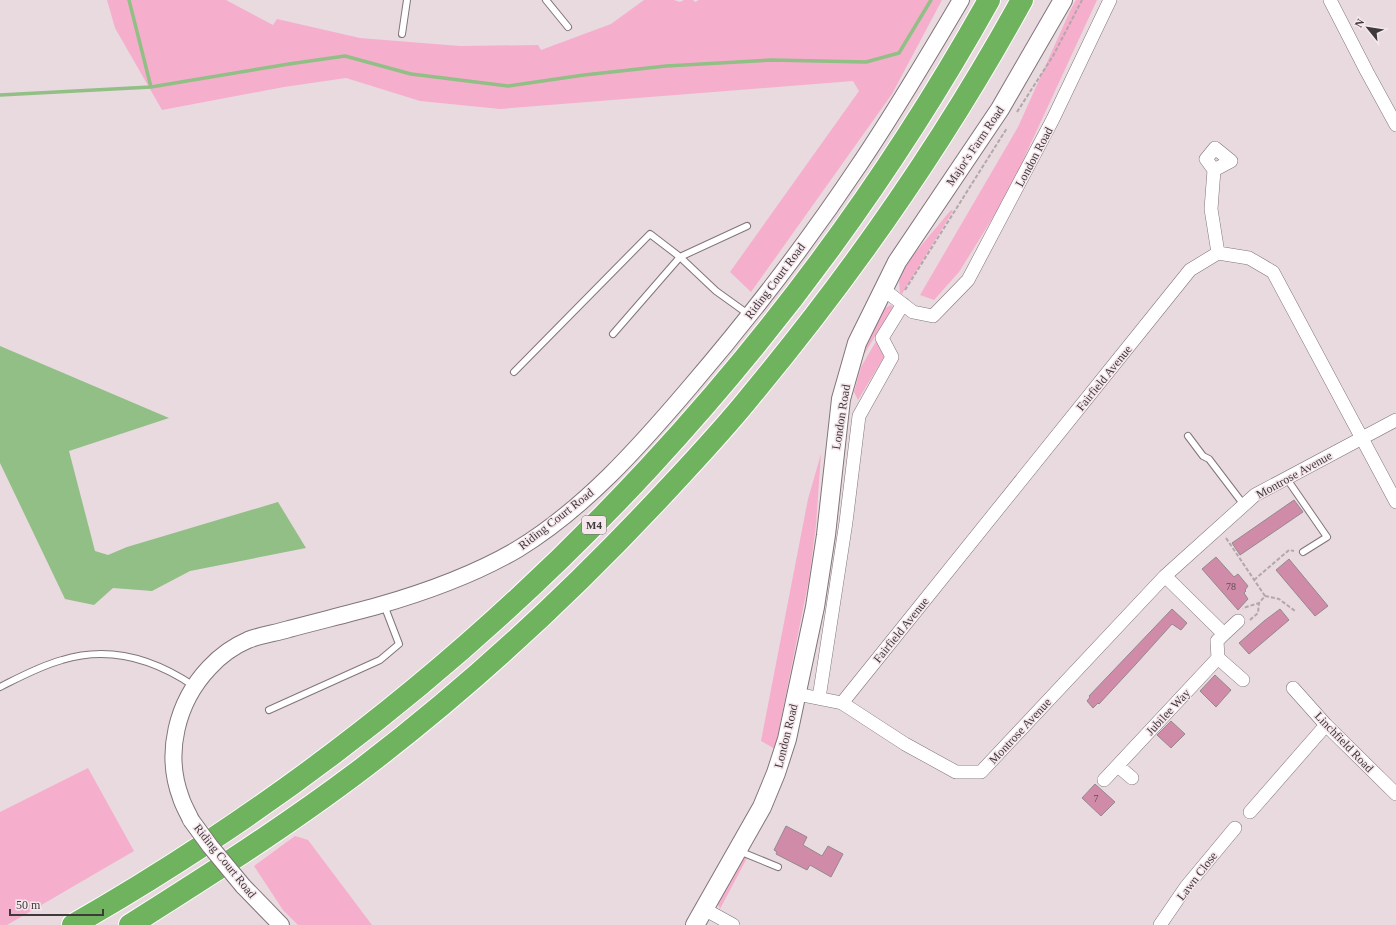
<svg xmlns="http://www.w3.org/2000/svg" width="1396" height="925" viewBox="0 0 1396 925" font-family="Georgia,serif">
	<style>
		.green { fill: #f5afcc }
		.water { fill: #91bf86 }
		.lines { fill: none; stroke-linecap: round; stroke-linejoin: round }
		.stream { stroke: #91bf86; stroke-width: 3.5 }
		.building { fill: #d08ba8; stroke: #95888d }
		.service-casing { stroke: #81757a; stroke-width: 8 }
		.minor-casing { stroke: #81757a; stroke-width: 14 }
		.tertiary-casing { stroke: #81757a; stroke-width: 18 }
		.secondary-casing { stroke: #81757a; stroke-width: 20 }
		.motorway-casing { stroke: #fff; stroke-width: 24 }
		.path { stroke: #b2a7ab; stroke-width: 2; stroke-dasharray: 4 2; stroke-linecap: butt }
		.service { stroke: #fff; stroke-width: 6 }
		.minor { stroke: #fff; stroke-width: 13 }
		.tertiary { stroke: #fff; stroke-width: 16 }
		.secondary { stroke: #fff; stroke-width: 18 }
		.motorway { stroke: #6fb35f; stroke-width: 22 }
		.tertiary-bridge-casing { stroke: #81757a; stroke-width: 18; stroke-linecap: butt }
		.tertiary-bridge { stroke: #fff; stroke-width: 16 }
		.labels { text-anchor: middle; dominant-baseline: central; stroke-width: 3; stroke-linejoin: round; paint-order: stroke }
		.number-label { font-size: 10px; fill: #624e56 }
		.shield { fill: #f6e7ed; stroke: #756d70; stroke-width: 1 }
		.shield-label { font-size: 11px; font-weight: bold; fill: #3e393b }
		.street-label { font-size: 12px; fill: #3e393b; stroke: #f6e7ed }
	</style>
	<rect width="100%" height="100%" fill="#e8dadf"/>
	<path class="green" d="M107,0h119l47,25 4,-6 83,19 100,8 78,-1 3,5 70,-26 33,-24h30l6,2 4,-2h9l2,2 4,-2h243l-50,94 -141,198 -21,-20 129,-181 -6,-10 -353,28 -80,-8 -74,-23 -62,9 -122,23 -47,-82z
		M1076,0h21l-90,195 -48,77 -25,28 -14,-5 98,-168 52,-116z
		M951,210l2,1 -51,83 -2,-1 -1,-12 5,-15z
		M891,305l2,2 -30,49 -1,-1 19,-45z
		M878,338l9,14 -29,48 -4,-8 7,-25z
		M821,454l-5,71 -7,54 -34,170 -14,-8 47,-242z
		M88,768l46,83 -127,74h-7v-113z
		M295,836l13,4 64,85h-74l-15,-15 -29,-44z
		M740,855l7,3 -27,51 -3,-7z"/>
	<path class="water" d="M0,346l169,72 -100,33 26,100 13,4 19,-8 151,-45 28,46 -116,23 -38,20 -39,-3 -19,17 -29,-6 -65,-136z"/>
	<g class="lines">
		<path class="stream" d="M129,0l22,87
			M0,95l151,-8 138,-23 56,-8 66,18 97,12 76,-11 82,-9 105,-6 95,2 33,-9 32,-53"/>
	</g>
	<path class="building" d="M1294,500l9,12 -63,43 -8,-12z
		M1216,557l18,20 4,-3 10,12 -3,4 1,1 -2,2 4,6 -10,11 -36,-41z
		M1289,559l39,47 -13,10 -39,-46z
		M1172,609l15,14 -6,7 -9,-6 -36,40 -37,40 -1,-1 -5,5 -6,-7 3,-4 -1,-1z
		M1280,609l9,11 -40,34 -10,-11 25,-22z
		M1215,675l16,15 -15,17 -16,-16z
		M1171,721l14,13 -14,14 -14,-13z
		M1095,784l20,18 -14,14 -19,-18z
		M786,826l21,11 -4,8 19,11 6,-10 15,8 -12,23 -21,-12 -3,5 -31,-16 1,-2 -3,-2z"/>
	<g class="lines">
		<g class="service-casing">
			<path id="service" d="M546,0l22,27
				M402,34l5,-34
				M613,334l67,-77 67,-31
				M514,372l136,-138 30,23 36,34 32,23
				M1188,436l15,20 6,3 35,46
				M1287,479l40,58 -24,15
				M0,687c20,-10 40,-21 62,-27 48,-15 92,-1 132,26
				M269,710l111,-50 19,-16 -15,-39
				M739,851l39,16"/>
		</g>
		<g class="minor-casing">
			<path id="minor" d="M1330,0l37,72 29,53
				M1215,148l16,13 -17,9 -8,-11z
				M1214,170l-3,39 7,44
				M883,289l30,23 20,4 35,-36 85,-161 57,-119
				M1165,576l59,58 14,-13
				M1218,658l25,22
				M1293,688l33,37 70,69
				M797,694l45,9 63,41 51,28h25l184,-196 90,-81 141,-75
				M819,698l27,-176 13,-106 33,-59 -10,-19 21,-34
				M842,703l348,-433 28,-17 31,5 24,14 123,230
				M1118,766l14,12
				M1104,780l114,-122 -1,-17 7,-7
				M1250,812l76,-87
				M704,909l29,16
				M1160,925l26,-38 49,-59"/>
		</g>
		<g class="tertiary-casing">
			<path id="tertiary" d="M191,820c-3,-7 -8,-15 -10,-22 -17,-45 -4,-96 28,-130 10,-11 25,-22 39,-28 13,-5 28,-7 41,-11 30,-8 59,-15 88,-23 49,-14 97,-31 141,-57 67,-41 121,-102 172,-162 60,-70 117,-144 169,-222 36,-53 69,-109 102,-165
				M243,886l38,39"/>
		</g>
		<g class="secondary-casing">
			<path id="secondary" d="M695,925l67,-118 14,-34 11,-34 28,-132 11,-72 15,-136 16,-56 40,-81 103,-153 63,-109"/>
		</g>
		<g class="motorway-casing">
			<path id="motorway" d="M73,925c46,-26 91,-54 135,-83 323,-213 593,-505 781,-842
				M130,925c79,-50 158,-100 233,-157 109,-83 210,-177 303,-277 30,-32 60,-64 87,-98 102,-123 192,-253 269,-393"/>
		</g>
		<path class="path" d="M1017,112l36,-56 29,-56
			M905,290l102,-162
			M1226,538l39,58 -6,7 -13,4 -3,2
			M1254,580l35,-30 5,1
			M1265,596l14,3 16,12
			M1250,620l8,-7 1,-10"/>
		<use href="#service" class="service"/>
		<use href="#minor" class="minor"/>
		<use href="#tertiary" class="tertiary"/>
		<use href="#secondary" class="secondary"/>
		<use href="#motorway" class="motorway"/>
		<g class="tertiary-bridge-casing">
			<path id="tertiary-bridge" d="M191,820l19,26 33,40"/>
		</g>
		<use href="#tertiary-bridge" class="tertiary-bridge"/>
	</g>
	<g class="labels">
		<g class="number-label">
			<text x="1231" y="586">78</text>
			<text x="1096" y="798">7</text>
		</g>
		<rect class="shield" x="582" y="516" width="24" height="18" rx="3"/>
		<g class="shield-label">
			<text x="594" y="525">M4</text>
		</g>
		<g class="street-label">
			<text transform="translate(975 146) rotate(-56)">Major's Farm Road</text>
			<text transform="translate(1034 157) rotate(-62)">London Road</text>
			<text transform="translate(775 281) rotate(-53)">Riding Court Road</text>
			<text transform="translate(1104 378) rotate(-51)">Fairfield Avenue</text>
			<text transform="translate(841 417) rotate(-81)">London Road</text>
			<text transform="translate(1294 475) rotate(-29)">Montrose Avenue</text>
			<text transform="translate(556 519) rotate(-38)">Riding Court Road</text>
			<text transform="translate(901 630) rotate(-51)">Fairfield Avenue</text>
			<text transform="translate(1168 712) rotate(-47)">Jubilee Way</text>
			<text transform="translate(1020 731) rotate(-47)">Montrose Avenue</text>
			<text transform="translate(786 736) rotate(-76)">London Road</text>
			<text transform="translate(1344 742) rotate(46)">Linchfield Road</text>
			<text transform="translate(225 861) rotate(51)">Riding Court Road</text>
			<text transform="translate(1197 876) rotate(-52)">Lawn Close</text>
		</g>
	</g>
	<g transform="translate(1368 28) rotate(300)" stroke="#f6e7ed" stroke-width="3" paint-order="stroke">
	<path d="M0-3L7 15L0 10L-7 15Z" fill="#3e393b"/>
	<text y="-6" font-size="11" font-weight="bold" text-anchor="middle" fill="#3e393b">N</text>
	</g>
	<path d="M10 909v6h93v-6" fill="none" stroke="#3e393b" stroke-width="2"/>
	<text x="16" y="909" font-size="12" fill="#3e393b" stroke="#f6e7ed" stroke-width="3" paint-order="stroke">50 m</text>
</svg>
